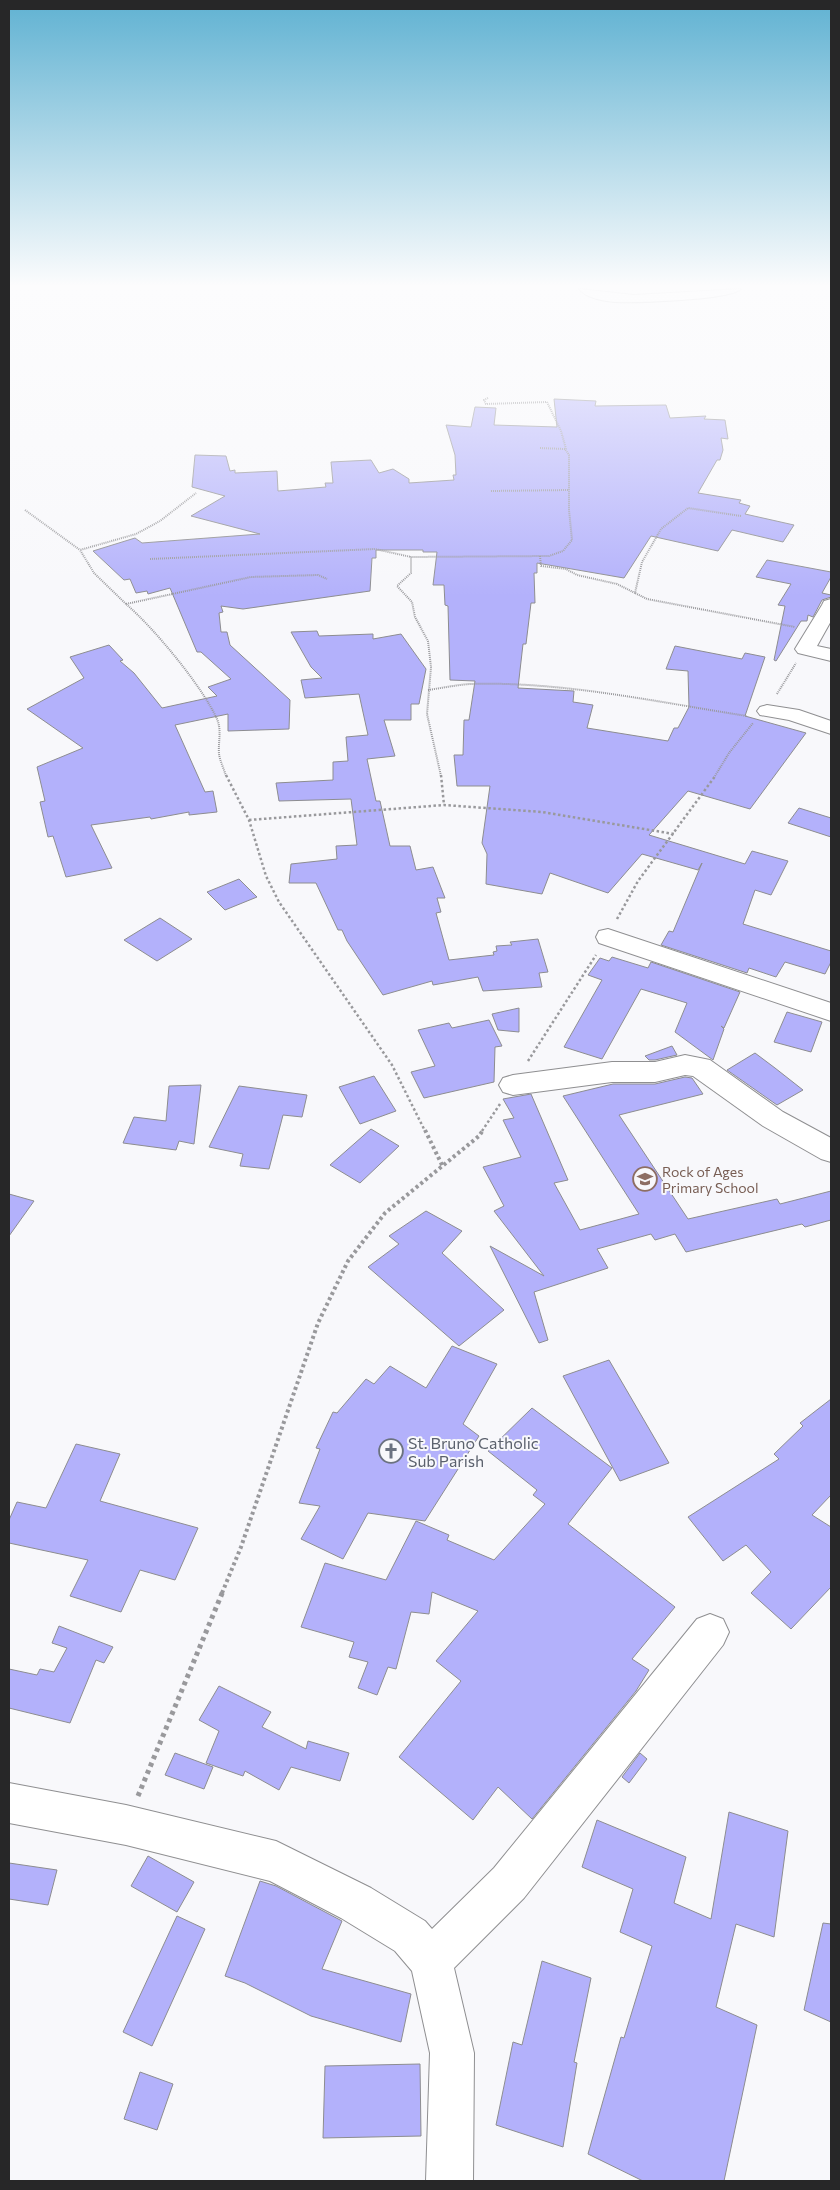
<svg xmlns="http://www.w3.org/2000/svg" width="840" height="2190" viewBox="0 0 840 2190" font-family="Commissioner,sans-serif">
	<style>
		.building { fill: #b3b1fb; stroke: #8d8d90 }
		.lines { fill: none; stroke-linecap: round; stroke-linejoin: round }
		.minor-casing { stroke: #8f8f91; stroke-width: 2 }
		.path-far3 { stroke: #99999c; stroke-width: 2; stroke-dasharray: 1 1; stroke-linecap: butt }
		.path-far2 { stroke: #99999c; stroke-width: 2.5; stroke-dasharray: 2.5 2.5; stroke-linecap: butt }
		.path-far1 { stroke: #99999c; stroke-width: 4; stroke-dasharray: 3 3; stroke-linecap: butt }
		.path { stroke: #99999c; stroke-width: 5; stroke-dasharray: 4 4; stroke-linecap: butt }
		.minor { fill: #fff; fill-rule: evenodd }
		.labels { text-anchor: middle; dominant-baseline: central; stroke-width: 4; stroke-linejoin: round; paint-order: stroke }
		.education-label { font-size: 14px; fill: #785e54; stroke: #f8f8fb; text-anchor: start }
		.near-worship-label { font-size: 16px; fill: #5b616d; stroke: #f8f8fb; text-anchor: start }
	</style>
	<rect width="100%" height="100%" fill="#f8f8fb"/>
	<path class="building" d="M554,399l42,2 -1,5 71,-1 4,13 36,-2 -2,3 21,1 3,19 -7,-1 2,12 -3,10h-3l-19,33 43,7 -2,3 11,3 -5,8 49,11 -11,17 -51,-12 -14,21 -67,-15 -27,42 -87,-15v10h-3l1,30h-4l-5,41h-3l-5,44 56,3 -1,11 20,3 -6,23 81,13 6,-13h4l11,-21 -1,-36 -22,-2 9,-23 67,13 3,-6 20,4 -20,59 61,17 -56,76 -62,-18 -39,44 96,29 7,-13 36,10 -17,34 -16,-5 -12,34 88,27v11l-6,12 -40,-12 -9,15 -27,-9 -2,5 -86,-28 8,-14 4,1 29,-69 -4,7 -56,-16 -34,39 -58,-20 -8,21 -56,-10 1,-30 -5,-11 8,-57h-33l-3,-31h9l1,-35h5l6,-39 -25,-1 -2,-74 -3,-1 -1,-20h-11l4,-33h-14v-2h-47v8h-4l-2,33 -127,18 -22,-3 2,6 -4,1 2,19h6l3,13 60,55 -1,29 -61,2v-17l-53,11 30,67 8,-1 4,21 -28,3v-3l-38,7 -1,-2 -59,8 21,43 -46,9 -13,-41 -5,1 -8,-35 5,-1 -8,-34 46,-19 -56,-39 57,-31 -14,-21 39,-12 14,15 -3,1 14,12 28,35 55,-12 -9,-9 23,-8 -30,-27h-4l-27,-64 -22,6 -1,-3 -11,2 -6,-14 -6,1 -31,-29 42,-13 7,5 118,-9 -69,-18 34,-20 -33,-9 3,-32 31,1 4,15 5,-1v3l42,-2 1,20 48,-4 -1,-4h8l-2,-21 40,-2 8,13 14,-4 16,10v4l45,-3 -1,-5h3l-1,-20 -9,-30 25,2 4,-20 21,1 -2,17 63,2z
		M767,560l64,12v5l-9,16 9,2v2l-9,3 -9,17 -5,-2 -1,6h-6l-25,40 -2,-1 11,-54 -7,-1 13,-21 -35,-7z
		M317,631l2,5 54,-2v5l28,-5 25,35 -7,35h-8v16h-27l11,36 -28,3 9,42h4l10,45h20l6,24 17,-3 12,31h-8l4,14 -5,1 13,47 45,-5 -1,-3 4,-1 -1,-5 16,-1 -2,-3 28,-3 10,33 -9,1 3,14 -59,4 -5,-14 -45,8 -1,-4 -49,14 -36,-54 -5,-11h-4l-22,-47h-27l2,-19 46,-5 -1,-13 21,-1 -6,-46 -72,2 -3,-18 57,-3v-18l15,-1 -2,-24 22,-2 -9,-41 -54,4 -4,-18 21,-2 -11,-11 -20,-35z
		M799,808l32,10v19l-43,-14z
		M239,879l18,18 -32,13 -18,-18z
		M160,918l32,21 -35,22 -33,-21z
		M612,957l36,11 3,-6 89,30 -16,36 -3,-2 3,3 -11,31 -38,-28 12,-29 -46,-14 -39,70 -38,-12 38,-67 -14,-5 12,-17 9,3z
		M519,1008v24l-21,-2 -6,-16z
		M787,1012l35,10 -11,30 -37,-10z
		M489,1020l13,26 -7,1 -1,35 -70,16 -13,-26 24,-6 -17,-36 31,-7 3,5z
		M672,1046l5,9 -22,5h-6l-4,-4z
		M755,1053l20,15 28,22 -26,15 -50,-35z
		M374,1076l22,35 -36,13 -21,-37z
		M685,1077l7,1 11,16 -84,21 69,104 89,-20 3,5 51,-13v29l-26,7 -3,-3 -116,28 -11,-18 -20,6 -4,-6 -54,15 11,19 -74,24 14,48 -9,3 -49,-97 54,30 -50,-65 10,-5 -21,-39 38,-10 -18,-37 11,-2 -11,-19 28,-5 37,86 -14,3 26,47 59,-16 -76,-118 50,-12h42z
		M201,1085l-7,59 -15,-3 -3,9 -53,-7 11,-26 32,4 3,-35z
		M239,1086l68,9 -5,22 -19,-2 -14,54 -29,-3 3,-12 -34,-7z
		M371,1129l28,17 -39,37 -30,-18z
		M9,1194l25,7 -25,35z
		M426,1211l36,20 -20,22 62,57 -45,36 -91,-79 31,-23 -10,-8z
		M452,1346l45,18 -34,60 16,12 -54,85 -57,-8 -25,46 -42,-20 19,-33 -21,-3 21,-54 -4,-1 17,-36 4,1 29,-34 8,5 16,-18 36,22z
		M609,1360l60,103 -49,18 -57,-105z
		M831,1399v96l-19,20 19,12v60l-40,42 -40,-36 20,-21 -25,-27 -23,16 -35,-44 91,-58 -5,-5 29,-28 -3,-3z
		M532,1408l80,60 -44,56 107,83 -43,52 17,11 -13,21 -104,128 -34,-32 -25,33 -74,-63 62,-76 -25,-20 42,-50 -46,-19 -3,22 -18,-2 -15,57 -8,-2 -11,28 -19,-7 10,-26 -19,-5 5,-15 -53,-15 24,-64 61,17 30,-59 33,14 -2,5 47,20 51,-56 -12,-9 4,-5 -49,-39z
		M76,1444l44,10 -20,47 98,27 -23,52 -35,-10 -19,42 -51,-16 18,-36 -79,-17v-23l8,-18 29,6z
		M59,1626l54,21 -9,16 -8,-3 -26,63 -61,-15v-39l28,6 3,-6 14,3 13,-24 -15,-5z
		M219,1686l52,26 -9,15 44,22 2,-8 41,12 -9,28 -49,-14 -12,23 -34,-19 -2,5 -37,-13 13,-32 -20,-11z
		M175,1753l38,14 -9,22 -39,-14z
		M640,1753l7,6 -18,24 -7,-6z
		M729,1812l59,19 -14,106 -38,-13 -20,83 41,18 -33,156h-81l-55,-27 33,-117 3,1 28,-92 -32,-14 13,-43 -51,-22 15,-47 89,37 -12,46 37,16z
		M148,1856l46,26 -17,30 -46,-26z
		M9,1863l48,7 -9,35 -39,-6z
		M260,1881l16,5 66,35 -20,48 89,25 -10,48 -90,-26 -66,-33 -20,-7z
		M177,1916l28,13 -53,117 -29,-14z
		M823,1923l8,1v98l-27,-12z
		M542,1961l49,17 -17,84 3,1 -14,84 -67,-22 17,-83 9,3z
		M420,2064l1,72 -98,2 2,-72z
		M140,2072l33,12 -16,46 -33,-11z"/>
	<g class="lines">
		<g class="minor-casing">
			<path id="minor" d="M579,289l55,6 107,-6c-10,11 -108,14 -126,13 -12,-1 -29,-4 -36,-13z
				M831,599v22l-14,25 14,3v12l-33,-8 -3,-4 27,-44 2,-4z
				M767,705l32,5 32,11v13l-42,-14 -29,-5 -3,-4 3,-4z
				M608,929l223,74v18l-232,-78 -3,-6 3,-6z
				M685,1055l25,5 73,52 48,26v24l-10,-3 -58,-33 -70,-50 -8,-1 -30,7h-43l-99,13 -10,-3 -4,-7 4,-7 10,-3 99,-13h43z
				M710,1614l13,5 6,13 -6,13 -199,253 -70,70 20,85 -1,128h-47l4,-128 -18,-82 -17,-20 -54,-33 -71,-37 -144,-36 -117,-22v-40l117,22 150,36 95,47 54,33 7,8 62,-61 203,-249z"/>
		</g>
		<path class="path-far3" d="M488,398l-4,2 2,4 61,-2 14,29 5,18
			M491,491l78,-1
			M25,510l55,40
			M741,516l-53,-8 -27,21 -19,33 -7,31 12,6 148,28
			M540,556l1,10 25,3 11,6 40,9 18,9
			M150,559l225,-10 36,8
			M126,604l-32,-31 -14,-23 56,-16 24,-13 36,-28
			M428,690c14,-2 28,-5 42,-6 91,-3 187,18 277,32
			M777,694l19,-31
			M226,776c-2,-7 -6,-15 -7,-22 -1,-12 3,-23 -2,-35 -15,-33 -63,-91 -91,-115l125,-27 67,-2 9,4
			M441,776l-14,-62 4,-47 -3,-26 -13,-24 -3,-15 -15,-16 14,-13v-16l138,-1 14,-5 9,-11 -3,-30v-55l-4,-6 -26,-1
			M715,776l14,-23 24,-30"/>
		<path class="path-far2" d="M226,775l23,45 17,56 13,26 113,163 33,66
			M441,775l3,30
			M249,820l195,-15 98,7 132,22
			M617,919l21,-38 78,-106
			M528,1061l68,-106
			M482,1131l18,-27"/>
		<path class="path-far1" d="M425,1130l18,37
			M222,1593l19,-46 77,-224 30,-62 37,-48 94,-77 4,-6"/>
		<path class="path" d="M138,1796l85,-205"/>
		<use href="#minor" class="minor"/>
	</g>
	<linearGradient id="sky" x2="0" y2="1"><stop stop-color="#60b2d2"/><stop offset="0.48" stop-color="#fcfcfd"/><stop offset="1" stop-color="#fcfcfd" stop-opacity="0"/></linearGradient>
	<rect width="840" height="596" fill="url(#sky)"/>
	<defs>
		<g id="school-ring" transform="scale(1.25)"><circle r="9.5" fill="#f8f8fb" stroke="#8d6e63" stroke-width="1.5"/><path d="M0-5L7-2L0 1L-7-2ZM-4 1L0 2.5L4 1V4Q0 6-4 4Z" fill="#8d6e63"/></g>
		<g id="church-ring" transform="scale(1.25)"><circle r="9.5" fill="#f8f8fb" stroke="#6b7280" stroke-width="1.5"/><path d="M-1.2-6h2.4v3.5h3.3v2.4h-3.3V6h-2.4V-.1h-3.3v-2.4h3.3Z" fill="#6b7280"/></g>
	</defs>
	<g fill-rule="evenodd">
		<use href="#school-ring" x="645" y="1179"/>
		<use href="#church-ring" x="391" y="1451"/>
	</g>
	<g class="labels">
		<g class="education-label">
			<text x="662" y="1171">Rock of Ages<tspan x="662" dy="16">Primary School</tspan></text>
		</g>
		<g class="near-worship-label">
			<text x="408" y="1442">St. Bruno Catholic<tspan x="408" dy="18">Sub Parish</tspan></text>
		</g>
	</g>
	<rect width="840" height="2190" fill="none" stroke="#272728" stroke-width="20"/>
</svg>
